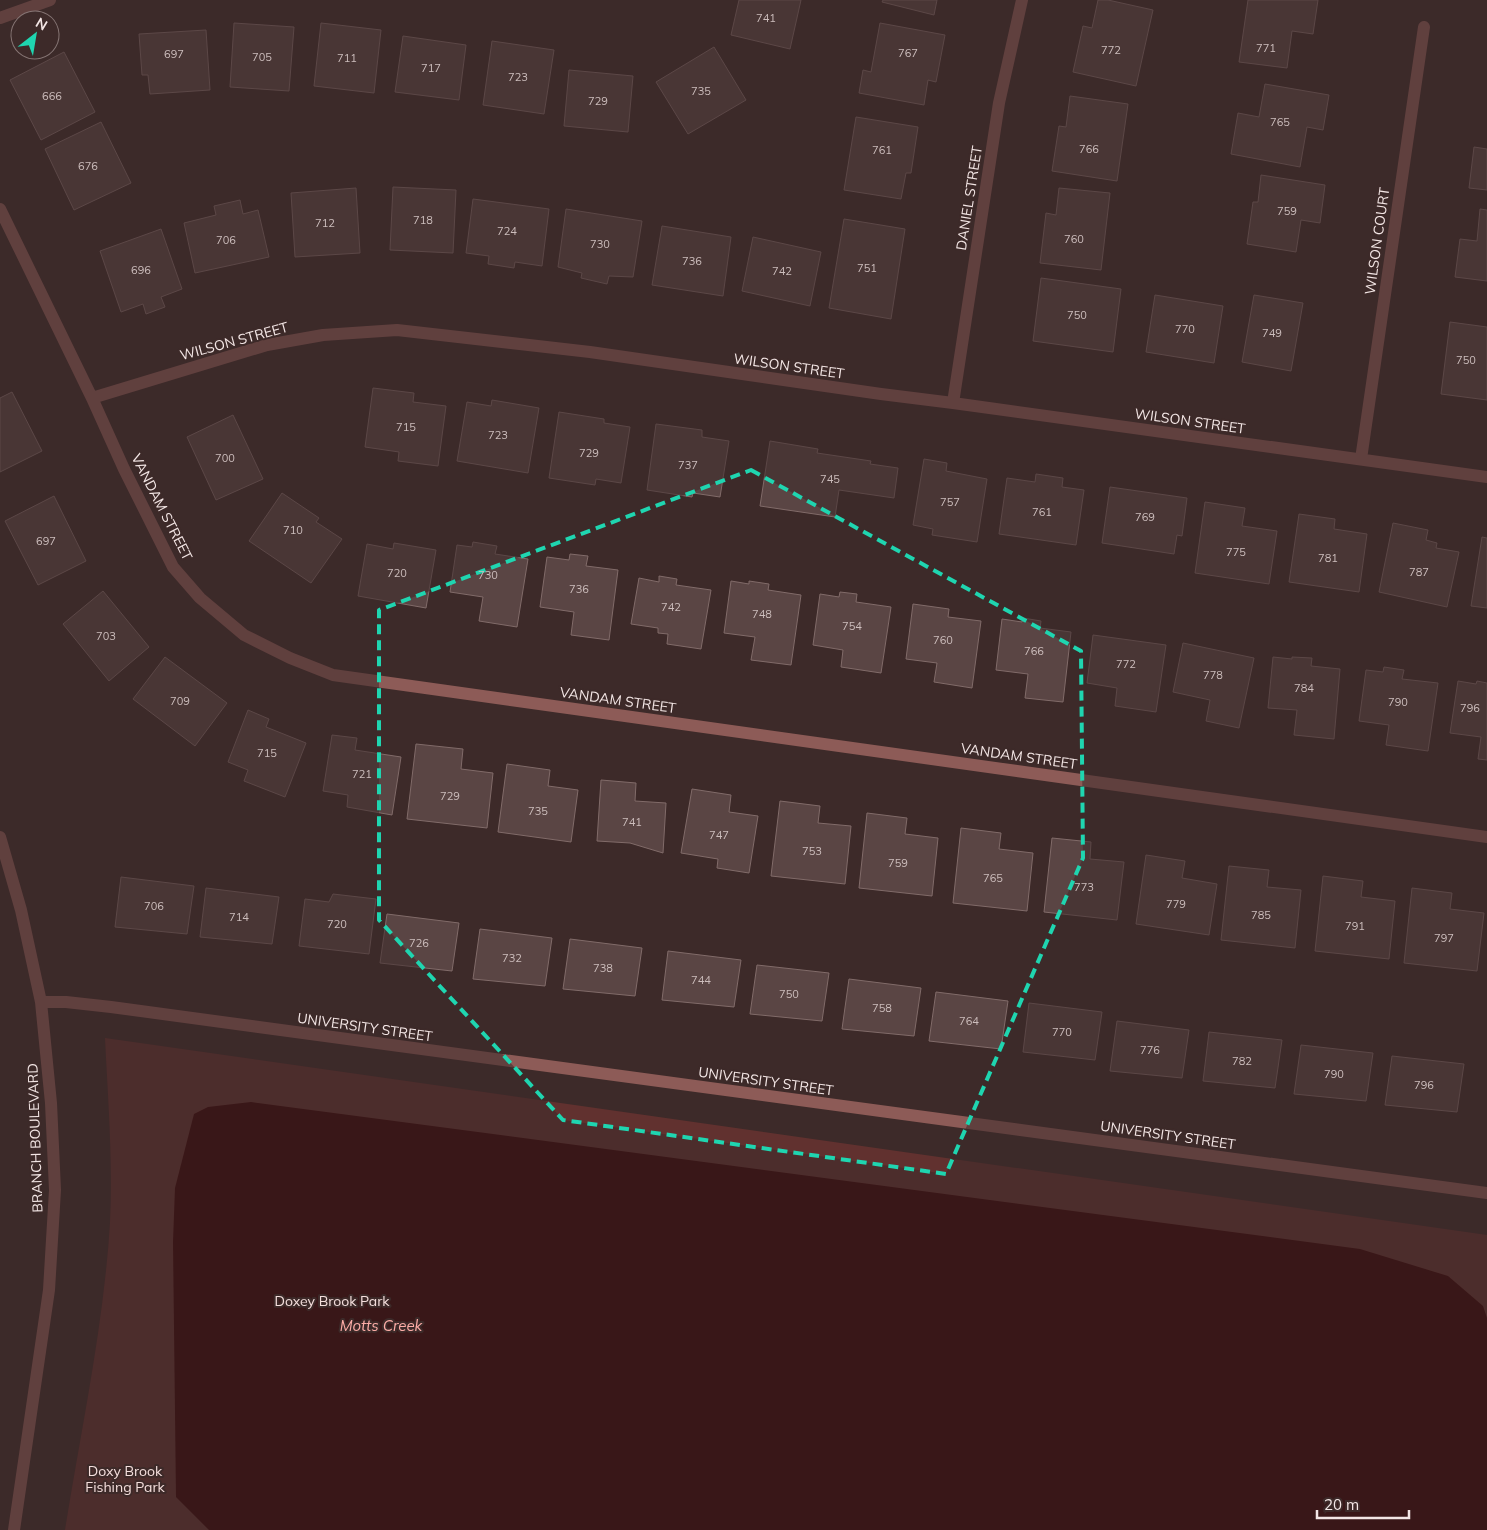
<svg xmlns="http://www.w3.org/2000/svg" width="1487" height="1530" viewBox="0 0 1487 1530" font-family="Mulish,sans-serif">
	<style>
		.green { fill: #61312f }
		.water { fill: #370003 }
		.building { fill: #5a4544; stroke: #816b69 }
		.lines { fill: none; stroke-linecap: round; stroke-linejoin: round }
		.minor { stroke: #8d5b57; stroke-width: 12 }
		.marked { fill: none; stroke: #1fd5b0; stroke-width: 4; stroke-dasharray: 10 6; stroke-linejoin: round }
		.labels { text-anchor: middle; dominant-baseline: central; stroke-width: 4; stroke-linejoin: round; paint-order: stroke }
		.number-label { font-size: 11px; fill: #cdbebd }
		.street-label { font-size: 14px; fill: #f3e6e5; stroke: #3d2a29 }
		.park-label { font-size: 14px; fill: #f4dedc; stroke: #3d2a29 }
		.water-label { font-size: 15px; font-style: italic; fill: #fdada7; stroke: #3d2a29 }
	</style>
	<rect width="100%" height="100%" fill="#3d2a29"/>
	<path class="green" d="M105,1038l1382,197v295h-1422c16,-100 39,-206 45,-307 3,-62 -2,-123 -5,-185z"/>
	<path class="water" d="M251,1102l1109,147 88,27 35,30 4,12v212h-1278l-33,-33 -3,-255 2,-54 19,-74 14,-7z"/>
	<path class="building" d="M739,0h62l-11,49 -59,-14z
		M883,0h54l-3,15 -52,-13z
		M1098,0h10l45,10 -17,76 -63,-14 10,-46 9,2z
		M1248,0h70l-5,34 -21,-3 -5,37 -48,-6z
		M234,23l60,4 -5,64 -59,-4z
		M321,23l60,7 -7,63 -60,-7z
		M880,23l65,12 -9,47 -8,-2 -4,25 -65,-12 4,-23 8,2z
		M206,30l4,60 -60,4 -2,-19h-6l-3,-41z
		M403,36l63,9 -7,55 -64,-8z
		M492,41l62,9 -10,64 -61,-9z
		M714,47l32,53 -58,34 -32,-52z
		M64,52l31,60 -54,28 -31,-60z
		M569,70l64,6 -5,56 -64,-6z
		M1265,84l64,11 -6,35 -16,-3 -7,40 -69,-13 7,-41 21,4z
		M1070,96l58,8 -11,77 -65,-10 7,-45 7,1z
		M856,117l62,10 -7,46h-5l-5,26 -57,-9z
		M101,122l30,61 -57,27 -29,-61z
		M1474,147l13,2v41l-18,-2z
		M1261,175l64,10 -5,38 -19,-3 -5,32 -49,-8 6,-42h5z
		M393,187l63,3 -3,63 -63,-3z
		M356,188l4,65 -65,4 -4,-64z
		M1059,188l51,5 -9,77 -61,-7 6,-50 10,2z
		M473,199l76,10 -7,57 -27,-4 -1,6 -26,-4 1,-8 -23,-3z
		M240,200l3,14 15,-4 11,47 -74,16 -11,-50 32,-8 -2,-9z
		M566,209l76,12 -9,56 -24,-1 -2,8 -26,-6 1,-5 -24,-6z
		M1480,209l7,1v71l-32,-4 5,-38 17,2z
		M844,219l61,10 -14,90 -62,-11z
		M662,226l69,11 -8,59 -71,-11z
		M161,229l21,60 -21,8 4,10 -19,7 -3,-10 -22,8 -21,-61z
		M753,237l68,15 -11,54 -68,-15z
		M1041,278l80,11 -8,63 -80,-11z
		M1155,295l68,11 -9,57 -68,-11z
		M1254,295l49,8 -12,68 -49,-9z
		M1450,322l37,5v73l-46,-6z
		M373,388l41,5 -1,9 33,4 -8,60 -40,-5 1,-9 -34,-5z
		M12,392l30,59 -42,21v-74z
		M492,400l47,8 -11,65 -71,-12 10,-59 24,4z
		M559,412l45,7v4l26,4 -9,56 -25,-4 -1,6 -46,-7z
		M233,415l30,64 -47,21 -29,-63z
		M656,424l46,6v7l27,4 -9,56 -27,-4 -1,4 -45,-7z
		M770,441l48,8 -1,4 54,8 -1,3 28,4 -4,30 -55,-8 -4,27 -75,-11z
		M924,459l23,4 -1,8 41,8 -10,63 -45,-7 1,-6 -20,-4z
		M1036,474l27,4 -1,9 22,3 -8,55 -77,-11 8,-56 28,4z
		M1110,487l77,11 -5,38 -5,-1 -3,19 -72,-11z
		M282,493l37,25 -3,4 26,17 -31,44 -62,-42z
		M54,496l32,65 -48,24 -33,-64z
		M1205,502l40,6 -3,18 35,5 -8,53 -74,-11z
		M1299,514l36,5 -1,10 33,5 -8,58 -70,-10z
		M1393,523l35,7 -2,10 11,3 -1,5 23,4 -12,55 -68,-15z
		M1482,537l5,1v70l-16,-2z
		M473,542l24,4 -2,8 33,5 -11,68 -38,-6 4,-24 -33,-5 7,-47 15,2z
		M394,543l42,7 -10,58 -68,-12 9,-52 26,5z
		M570,554l18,2 -2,10 32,4 -9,70 -38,-5 3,-23 -34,-5 7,-50 22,3z
		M659,576l18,3 -1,6 35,5 -10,59 -34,-5 1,-10 -10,-1v-5l-27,-4 8,-46 20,4z
		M731,581l18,3v-3l20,3 -1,6 33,5 -10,70 -40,-5 4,-23 -31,-4z
		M103,591l46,56 -40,34 -46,-57z
		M840,592l17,2 -1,8 35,5 -10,66 -40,-6 2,-17 -30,-5 7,-51 19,3z
		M913,604l36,5 -1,8 33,4 -9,67 -38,-6 3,-19 -31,-4z
		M1023,618l18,3 -1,7 31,4 -8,70 -38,-4 3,-24 -32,-4 6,-51 20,3z
		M1093,635l73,10 -10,67 -41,-6 2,-18 -30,-5z
		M1183,643l71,15 -15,70 -33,-7 4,-21 -37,-8z
		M165,657l62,46 -32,43 -62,-47z
		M1273,657l19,2v-2l20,1 -1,8 29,3 -6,70 -40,-4 3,-25 -29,-2z
		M1384,667l20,3 -2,9 36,4 -10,68 -42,-6 3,-20 -30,-4 7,-51 17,2z
		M1458,681l18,3 1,-3 10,2v77l-9,-1 3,-22 -31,-4z
		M248,710l21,9 -3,8 40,16 -21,54 -41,-16 4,-11 -20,-8z
		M332,735l25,3 -2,12 46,7 -9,58 -45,-8 1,-12 -25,-4z
		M416,744l47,5 -2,20 32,4 -6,55 -80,-9z
		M507,764l43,6 -2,16 30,4 -7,52 -73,-10z
		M601,780l35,3 -1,18 31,2 -3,50 -33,-10 -33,-2z
		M692,789l39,6 -2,17 29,4 -9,57 -32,-5 1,-9 -37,-6z
		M780,801l40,5 -2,17 33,3 -6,58 -74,-8z
		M867,813l40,5 -2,16 33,4 -6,58 -73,-8z
		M961,828l40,5 -2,16 34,4 -6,58 -74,-8z
		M1052,838l39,4 -1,17 34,3 -7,58 -73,-8z
		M1146,855l39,6 -3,17 35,6 -8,51 -73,-11z
		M1229,866l40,4 -2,17 34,3 -6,58 -74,-8z
		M1323,876l40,5 -2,16 34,4 -6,58 -74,-8z
		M121,877l73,9 -7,48 -72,-7z
		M206,888l73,9 -7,47 -72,-7z
		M1412,888l40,5 -2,16 34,4 -7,58 -73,-8z
		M333,894l43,5 -7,55 -70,-8 6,-47 24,3z
		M387,914l72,9 -7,48 -72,-8z
		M480,929l72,9 -7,48 -72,-7z
		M570,939l72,9 -7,48 -72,-7z
		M668,951l73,9 -7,47 -72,-7z
		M757,965l72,8 -7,48 -72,-7z
		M849,979l72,9 -7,48 -72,-7z
		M936,992l72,9 -7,48 -72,-8z
		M1029,1003l73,9 -7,48 -72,-8z
		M1117,1021l72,9 -7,48 -72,-7z
		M1209,1032l73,8 -7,48 -72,-7z
		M1301,1045l72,8 -7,48 -72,-7z
		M1392,1056l72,8 -7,48 -72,-7z"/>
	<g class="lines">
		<path class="minor" d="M0,18l50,-18
			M0,209l92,189 32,71 49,98 27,31 44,37 46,23 43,17 1154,162
			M92,398l175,-53 56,-10 74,-5 193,22 291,42 72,9 534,74
			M953,403l46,-300 23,-103
			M1361,459l63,-432
			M0,837l21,73 20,92 10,101 4,87 -6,100 -35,240
			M41,1002h25l45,5 1376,186"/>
	</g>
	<path d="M0 0H1487V1530H0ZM751,470l330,181 2,207 -137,316 -383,-54 -184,-200v-310z" fill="#3d2a29" fill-opacity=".55" fill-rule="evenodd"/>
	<path class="marked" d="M751,470l330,181 2,207 -137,316 -383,-54 -184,-200v-310z"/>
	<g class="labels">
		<g class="number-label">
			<text x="766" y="18">741</text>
			<text x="1266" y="48">771</text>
			<text x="1111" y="50">772</text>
			<text x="908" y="53">767</text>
			<text x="174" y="54">697</text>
			<text x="262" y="57">705</text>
			<text x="347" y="58">711</text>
			<text x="431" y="68">717</text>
			<text x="518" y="77">723</text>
			<text x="701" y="91">735</text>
			<text x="52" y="96">666</text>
			<text x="598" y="101">729</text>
			<text x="1280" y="122">765</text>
			<text x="1089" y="149">766</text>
			<text x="882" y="150">761</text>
			<text x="88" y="166">676</text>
			<text x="1287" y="211">759</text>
			<text x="423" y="220">718</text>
			<text x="325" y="223">712</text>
			<text x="507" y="231">724</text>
			<text x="1074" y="239">760</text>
			<text x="226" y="240">706</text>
			<text x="600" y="244">730</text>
			<text x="692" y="261">736</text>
			<text x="867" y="268">751</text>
			<text x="141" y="270">696</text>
			<text x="782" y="271">742</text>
			<text x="1077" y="315">750</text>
			<text x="1185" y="329">770</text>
			<text x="1272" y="333">749</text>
			<text x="1466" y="360">750</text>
			<text x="406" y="427">715</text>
			<text x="498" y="435">723</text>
			<text x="589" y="453">729</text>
			<text x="225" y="458">700</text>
			<text x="688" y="465">737</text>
			<text x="830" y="479">745</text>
			<text x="950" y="502">757</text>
			<text x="1042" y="512">761</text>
			<text x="1145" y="517">769</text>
			<text x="293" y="530">710</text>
			<text x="46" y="541">697</text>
			<text x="1236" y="552">775</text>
			<text x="1328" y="558">781</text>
			<text x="1419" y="572">787</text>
			<text x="397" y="573">720</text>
			<text x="488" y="575">730</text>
			<text x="579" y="589">736</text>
			<text x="671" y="607">742</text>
			<text x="762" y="614">748</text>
			<text x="852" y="626">754</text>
			<text x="106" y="636">703</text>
			<text x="943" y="640">760</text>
			<text x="1034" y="651">766</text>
			<text x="1126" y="664">772</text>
			<text x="1213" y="675">778</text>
			<text x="1304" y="688">784</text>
			<text x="180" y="701">709</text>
			<text x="1398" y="702">790</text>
			<text x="1470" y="708">796</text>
			<text x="267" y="753">715</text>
			<text x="362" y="774">721</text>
			<text x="450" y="796">729</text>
			<text x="538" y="811">735</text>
			<text x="632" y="822">741</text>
			<text x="719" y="835">747</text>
			<text x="812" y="851">753</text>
			<text x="898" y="863">759</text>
			<text x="993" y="878">765</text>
			<text x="1084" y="887">773</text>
			<text x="1176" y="904">779</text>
			<text x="154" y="906">706</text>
			<text x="1261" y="915">785</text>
			<text x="239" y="917">714</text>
			<text x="337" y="924">720</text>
			<text x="1355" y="926">791</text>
			<text x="1444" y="938">797</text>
			<text x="419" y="943">726</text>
			<text x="512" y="958">732</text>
			<text x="603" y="968">738</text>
			<text x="701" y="980">744</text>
			<text x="789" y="994">750</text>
			<text x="882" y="1008">758</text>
			<text x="969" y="1021">764</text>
			<text x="1062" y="1032">770</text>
			<text x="1150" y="1050">776</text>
			<text x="1242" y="1061">782</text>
			<text x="1334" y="1074">790</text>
			<text x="1424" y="1085">796</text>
		</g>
		<g class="street-label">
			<text transform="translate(969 198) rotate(-81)">DANIEL STREET</text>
			<text transform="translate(1377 241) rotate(-82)">WILSON COURT</text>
			<text transform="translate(234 341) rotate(-15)">WILSON STREET</text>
			<text transform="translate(789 366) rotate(8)">WILSON STREET</text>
			<text transform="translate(1190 421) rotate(8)">WILSON STREET</text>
			<text transform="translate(162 507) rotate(63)">VANDAM STREET</text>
			<text transform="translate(618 700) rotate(8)">VANDAM STREET</text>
			<text transform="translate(1019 756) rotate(8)">VANDAM STREET</text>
			<text transform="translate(365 1027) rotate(8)">UNIVERSITY STREET</text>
			<text transform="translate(766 1081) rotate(8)">UNIVERSITY STREET</text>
			<text transform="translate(1168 1135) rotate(8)">UNIVERSITY STREET</text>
			<text transform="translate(35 1138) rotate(-92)">BRANCH BOULEVARD</text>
		</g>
		<g class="park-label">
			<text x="332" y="1301">Doxey Brook Park</text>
			<text x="125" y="1471">Doxy Brook<tspan x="125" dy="16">Fishing Park</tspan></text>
		</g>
		<g class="water-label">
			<text x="381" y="1325">Motts Creek</text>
		</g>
	</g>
	<g transform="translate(35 35) rotate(31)"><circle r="24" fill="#3d2a29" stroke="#867574"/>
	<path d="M0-4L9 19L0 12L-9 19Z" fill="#1fd5b0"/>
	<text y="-8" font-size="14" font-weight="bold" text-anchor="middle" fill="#f3e6e5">N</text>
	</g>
	<path d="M1317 1510v8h92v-8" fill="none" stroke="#f3e6e5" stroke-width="2.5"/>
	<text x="1324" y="1510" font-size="15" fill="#f3e6e5" stroke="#3d2a29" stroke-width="4" paint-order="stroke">20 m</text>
</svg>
